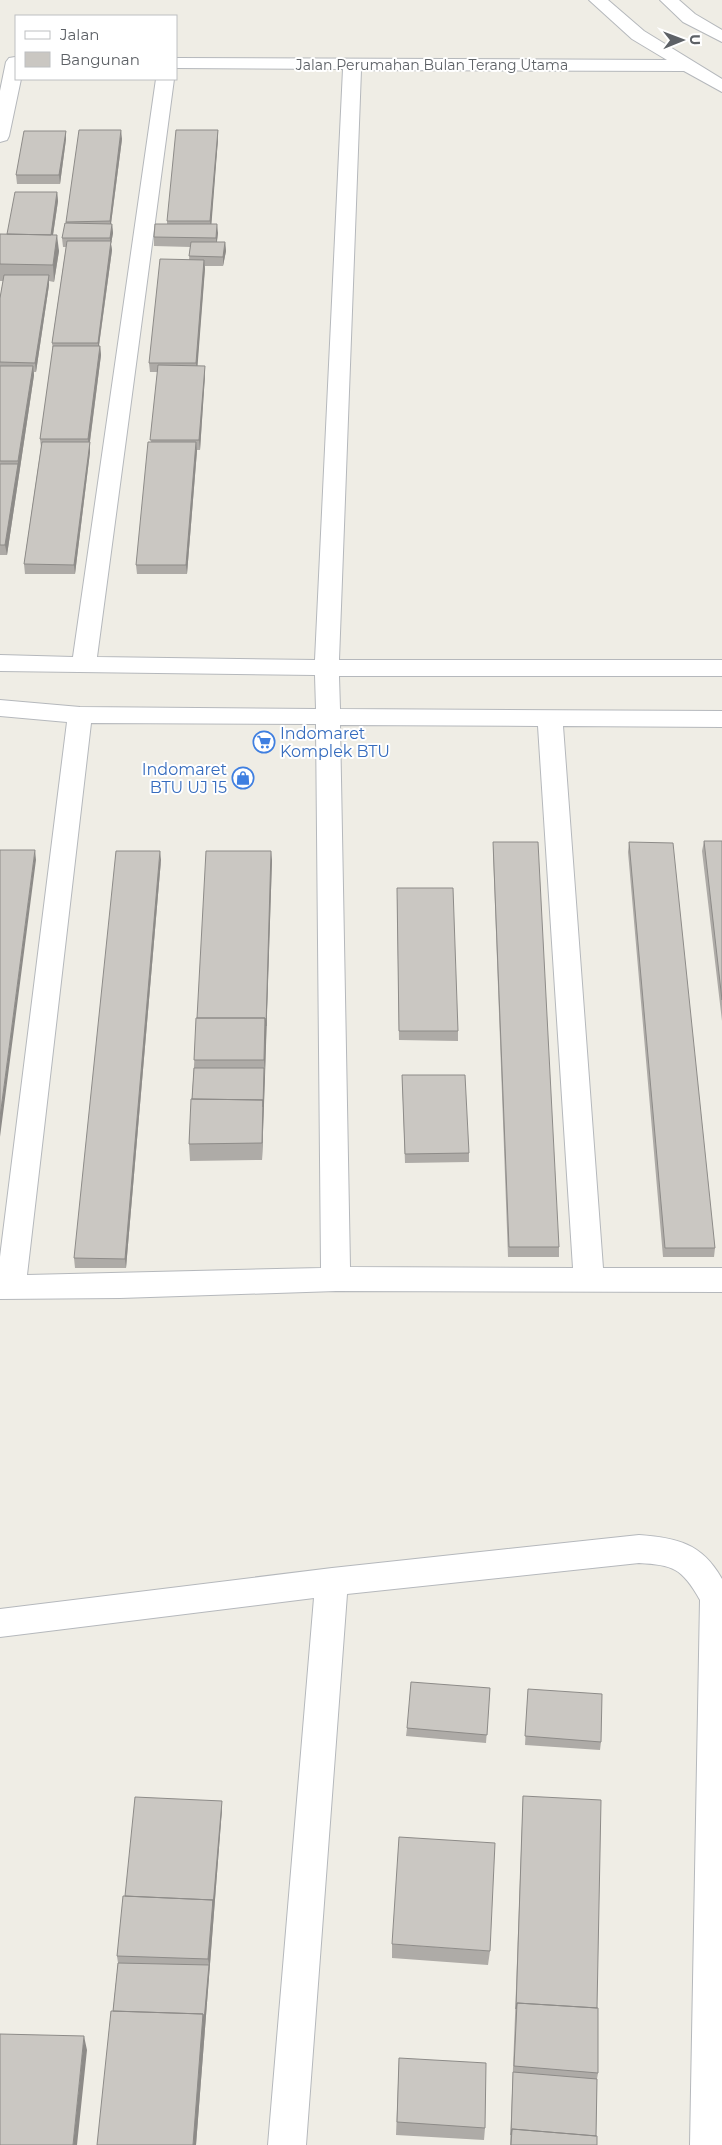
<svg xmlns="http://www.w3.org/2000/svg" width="722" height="2145" viewBox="0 0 722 2145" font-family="Montserrat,sans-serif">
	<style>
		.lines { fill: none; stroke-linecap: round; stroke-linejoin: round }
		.minor-casing { stroke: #b5b8bc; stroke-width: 2 }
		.minor { fill: #fff; fill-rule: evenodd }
		.wall { fill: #aeaba7 }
		.shaded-wall { fill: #8d8b88 }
		.building { fill: #cac7c2; stroke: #8d8b88 }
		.labels { text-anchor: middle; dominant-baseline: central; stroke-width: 4; stroke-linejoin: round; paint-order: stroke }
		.far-street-label { font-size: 14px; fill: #5d6166; stroke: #fff }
		.shop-label { font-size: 16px; fill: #366cbe; stroke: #fff; text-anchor: start }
	</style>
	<rect width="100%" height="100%" fill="#efede5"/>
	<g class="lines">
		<g class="minor-casing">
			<path id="minor" d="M589,0h19l36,31 78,48v13l-38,-21 -323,-1 -22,590h383v16h-383l1,33 382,2v16l-159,-1 40,542h119v24l-386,-1 -216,7 -120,1v-42l67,-535 -67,-6v-16l80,7 236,2 -1,-34 -315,-4v-16l73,2 83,-578h18l-77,578 218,3 28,-591 -167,-1v-10l491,2 -35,-21zM91,723l225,1 5,544 -294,7zM340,725l198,1 35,542 -223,-1z
				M660,0h19l16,14 27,16v12l-39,-20z
				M15,57l1,22h5l-12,57 -2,4 -7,2v-51l6,-29 3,-4z
				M639,1535c38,3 63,8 83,44v566h-32l10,-545c-18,-32 -27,-35 -61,-37l-292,31 -41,551h-38l46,-547 -314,39v-28l332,-41z"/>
		</g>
		<use href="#minor" class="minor"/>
	</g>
	<path class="wall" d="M218,130v9l-7,85 7,9 -1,9h8l1,9 -3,15h-18l-8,100 8,9 -5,75h-3l-10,124h-50l-1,-9 15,-123 7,-70h-8l-1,-9 40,-103 1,-13 -36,-1v-9l13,-13v-3z
		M66,131v8l-6,45h-43l-1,-9z
		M122,139l-11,85h1l1,9 -2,11 1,6 -13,96h1l1,9 -11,87v10l-15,122h-50l-1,-10 17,-117 -1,-8 13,-88 -1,-8 14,-96h-3l-1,-9 4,-16z
		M57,192l1,9 -5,34 6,16 -5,31 -5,-1v4l-13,87h-2v3l-27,180h-7v-257l3,-17h-3v-47h7z
		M704,841h18v180l-20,-170z
		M493,842l66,405v10h-51l-15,-406z
		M629,842l86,406 -1,9h-51l-35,-405z
		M161,860l-35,408h-51l-1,-10z
		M272,860l-10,300 -72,1 -1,-17 8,-126z
		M397,898l61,133v10l-59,-1z
		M402,1075l67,78v9l-64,1z
		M490,1688l-4,55 -80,-7 1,-8z
		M528,1689l73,53 -1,8 -75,-5z
		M523,1796l74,212 1,65 -1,6 -1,57 1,9h-87l5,-129z
		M222,1809l-26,336 -83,-134 5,-48 -1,-7 8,-60z
		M392,1944l98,7 -2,14 -96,-7z
		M399,2058l86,70 -1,12 -88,-5z"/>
	<path class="shaded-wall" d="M121,130l1,9 -12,92v-10z
		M218,130v9l-7,91 -1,-9z
		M66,131v8l-6,45 -1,-9z
		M57,192l1,9 -7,47 -1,-9z
		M112,224l1,9 -2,11 1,6 -14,102v-9l12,-98v-7z
		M217,224l1,9 -2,14v-9z
		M57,235l2,16 -5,31 -1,-17z
		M225,242l1,9 -3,15v-9z
		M204,260l1,9 -8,104 -1,-10z
		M49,275v10l-13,87 -1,-9z
		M100,346l1,9 -12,93 -1,-9z
		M33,366l1,9 -27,180 -2,-10z
		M205,366v9l-5,75 -1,-10z
		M90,442v10l-15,122 -1,-9z
		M196,442l1,9 -10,123 -1,-9z
		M35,850l1,10 -36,277v-20z
		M160,851l1,9 -35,408 -1,-9z
		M271,851l1,9 -7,217 -1,-17z
		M264,1068l1,9 -3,83v-17z
		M222,1801v8l-26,336h-3l10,-131 6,-49 -1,-6 5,-59z
		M84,2036l3,14 -10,95h-4z"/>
	<path class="building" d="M79,130h42l-11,91 -44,1z
		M176,130h42l-8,91h-43z
		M24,131h42l-7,44h-43z
		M15,192h42l-6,43 -44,-1z
		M65,223l47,1 -2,14h-48z
		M155,224h62l-1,14 -62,-1z
		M0,234l57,1 -4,30 -53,-1z
		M67,241h44l-13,102h-46z
		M191,242h34l-2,15 -34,-1z
		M160,259l44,1 -8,103h-47z
		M4,275h45l-14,88 -35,-1v-64z
		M53,346h47l-12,93h-48z
		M158,365l47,1 -6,74h-49z
		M0,366h33l-15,95h-18z
		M42,442h48l-16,123 -50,-1z
		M148,442h48l-10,123h-50z
		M0,464h18l-13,81h-5z
		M704,841h18v159z
		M493,842h45l21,405h-50z
		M629,842l44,1 42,405h-50z
		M0,850h35l-35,267z
		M116,851h44l-35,408 -51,-1z
		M206,851h65l-5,175 -1,-8h-68z
		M397,888h56l5,143h-59z
		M196,1018h69l-1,42h-70z
		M194,1068h70l-1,39v-7l-71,-1z
		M402,1075h63l4,78 -64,1z
		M191,1099l72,1 -1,43 -73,1z
		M411,1682l79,6 -3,47 -80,-7z
		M528,1689l74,5 -1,48 -76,-6z
		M523,1796l78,4 -4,208 -80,-5 -1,6z
		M135,1797l87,4 -9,105v-6l-88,-4z
		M399,1837l96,6 -5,108 -98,-7z
		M123,1896l90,4 -5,59 -91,-3z
		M118,1963l91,2 -5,56 -1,-7 -90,-3z
		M517,2003l81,5v65l-84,-7z
		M111,2011l92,3 -10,131h-96z
		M0,2034l84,2 -11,109h-73z
		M399,2058l87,5 -1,65 -88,-6z
		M513,2072l84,7 -1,57 -84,-7 -1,6z
		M512,2129l85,7v9h-86z"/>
	<defs>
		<g id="supermarket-ring" transform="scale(1.125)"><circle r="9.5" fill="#fff" stroke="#3f7fe0" stroke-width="1.5"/><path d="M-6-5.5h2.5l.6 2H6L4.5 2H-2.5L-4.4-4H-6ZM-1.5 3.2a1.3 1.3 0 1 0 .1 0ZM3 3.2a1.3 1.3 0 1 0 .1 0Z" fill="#3f7fe0"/></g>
		<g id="shop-ring" transform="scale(1.125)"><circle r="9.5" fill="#fff" stroke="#3f7fe0" stroke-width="1.5"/><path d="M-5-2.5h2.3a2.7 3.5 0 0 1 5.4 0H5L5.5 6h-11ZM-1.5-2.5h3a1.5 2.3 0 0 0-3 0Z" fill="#3f7fe0"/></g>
	</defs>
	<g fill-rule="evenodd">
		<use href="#supermarket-ring" x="264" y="742"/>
		<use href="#shop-ring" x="243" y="778"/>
	</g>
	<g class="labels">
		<g class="far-street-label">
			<text x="432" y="65">Jalan Perumahan Bulan Terang Utama</text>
		</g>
		<g class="shop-label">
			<text x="280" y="733">Indomaret<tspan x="280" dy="18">Komplek BTU</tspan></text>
			<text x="227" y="769" text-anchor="end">Indomaret<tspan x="227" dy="18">BTU UJ 15</tspan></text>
		</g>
	</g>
	<rect x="15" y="15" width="162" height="65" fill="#ffffff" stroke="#bec0c2"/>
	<rect x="25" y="31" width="25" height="8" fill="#ffffff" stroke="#bec0c2"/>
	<text x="60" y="40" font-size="15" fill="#5d6166">Jalan</text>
	<rect x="25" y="52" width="25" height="15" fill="#cac7c2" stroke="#bec0c2"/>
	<text x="60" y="65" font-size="15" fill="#5d6166">Bangunan</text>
	<g transform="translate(682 40) rotate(89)" stroke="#ffffff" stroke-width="4" paint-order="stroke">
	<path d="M0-4L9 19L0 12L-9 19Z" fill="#5d6166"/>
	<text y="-8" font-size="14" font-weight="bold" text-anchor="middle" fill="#5d6166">U</text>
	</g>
</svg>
